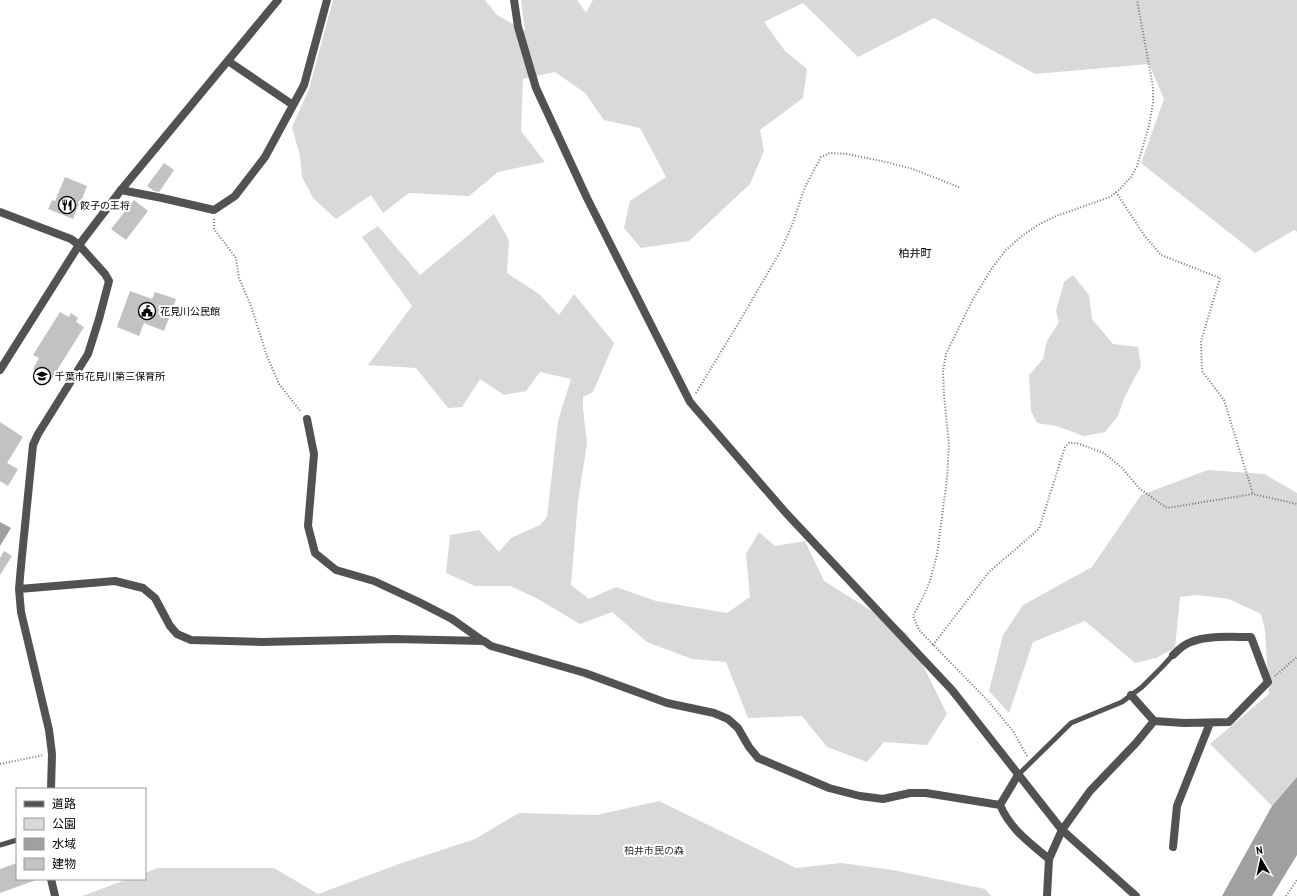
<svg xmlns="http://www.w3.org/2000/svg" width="1297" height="896" viewBox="0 0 1297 896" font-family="'Archivo Narrow','Noto Sans JP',sans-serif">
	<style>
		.green { fill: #d9d9d9 }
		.water { fill: #a0a0a0 }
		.building { fill: #c2c2c2 }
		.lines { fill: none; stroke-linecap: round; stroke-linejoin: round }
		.path { stroke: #747474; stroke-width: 2; stroke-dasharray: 1 2; stroke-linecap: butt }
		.service { stroke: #525252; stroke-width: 5 }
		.minor { stroke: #525252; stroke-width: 8 }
		.tertiary { stroke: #525252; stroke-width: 8 }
		.labels { text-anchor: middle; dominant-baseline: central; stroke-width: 4; stroke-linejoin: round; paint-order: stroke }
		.poi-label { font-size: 10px; fill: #000; stroke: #fff; text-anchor: start }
		.park-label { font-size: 10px; fill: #303030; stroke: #fff }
		.neighbourhood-label { font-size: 11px; fill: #000; stroke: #fff }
	</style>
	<rect width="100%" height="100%" fill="#fff"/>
	<path class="green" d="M333,0h152l12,15 28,16 -4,-31h56l9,13 7,-13h704v232l-3,-2 -39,23 -114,-90 23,-64 -15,-35 -114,10 -101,-56 -76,39 -55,-54 -39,19 21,29 22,18 -4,29 -43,32 4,21 -14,33 -61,57 -48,7 -17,-20 6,-27 36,-24 -26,-49 -36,-8 -19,-27 -30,-21 -32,7 -2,52 24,31 -47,10 -29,24 -60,-3 -26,20 -12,-18 -35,24 -23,-21 -11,-21 -2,-21 -8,-29 17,-38z
		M494,214l15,26 -2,33 32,21 20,21 15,-21 40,49 -21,49 -10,5v11l4,35 -9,58 -7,84 18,14 27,-12 40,14 71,12 23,-16 -4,-43 13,-22 16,14 30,-5 19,40 83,52 40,81 -20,31 -43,-3 -17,20 -40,-15 -25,-31 -54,2 -22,-56 -34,-3 -45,-17 -35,-30 -32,12 -42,-25 -28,-13h-35l-29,-13 4,-38 29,-5 20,22 12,-14 29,-13 7,-8 11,-96 13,-42 -31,-7 -14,19 -22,4 -24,-16 -18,28 -14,1 -32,-40 -48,-3 44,-59 -50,-69 16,-11 42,49z
		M1073,275l16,20 3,24 21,25 25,3 3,19 -16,30 -7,20 -13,16 -21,4 -28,-10 -19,-3 -6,-12 -2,-36 14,-16 4,-18 12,-19 -3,-11 8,-29z
		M1208,470l56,4 33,19v284l-25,29 -62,-62 59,-50 -4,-64 -4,-16 -32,-15 -32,-4 -17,2 -5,51 -19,10 -21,5 -50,-42 -52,21 -24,71 -20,-22 14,-56 20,-30 69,-38 49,-72z
		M659,801l137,67 45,-5 52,7 92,19 6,7h-909l46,-17h17v-6l12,-5h117l44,26 81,-30 76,-25 44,-26 78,2z"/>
	<path class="water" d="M0,522l11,6 -11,18z
		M1297,777v78l-25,41h-50l50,-90z"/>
	<path class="building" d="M164,163l10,7 -15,22 -5,-1 -7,-5z
		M65,177l22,9 -5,13 4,1 -4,8 -4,-2 -5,13 -25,-10 4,-9 3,1z
		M134,200l14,11 -22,29 -15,-11z
		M130,291l22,8 3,-7 21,7 -12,32 -20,-8 -5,13 -22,-9z
		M60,312l9,5 2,-4 7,5 -2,4 8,5 -33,53 -18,-11 6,-11 -6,-3z
		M0,422l23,15 -16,26 11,6 -10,17 -8,-5z
		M4,551l8,5 -12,19v-17z
		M17,863v16h19v1l-36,13v-24z"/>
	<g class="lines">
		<path class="path" d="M1116,192l28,43 17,20 59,23 -19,63 1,30 22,29 29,94
			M214,219v10l22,29 3,20 12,28 16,50 12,28 22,28
			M696,393l42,-69 42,-72 12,-27 13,-38 16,-30 9,-4 17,1 39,8 27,7 48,19
			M933,645l56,-73 50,-43 26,-82 4,-4h8l27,10 17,14 19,22 27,19 86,-14 44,10
			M1275,676l22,-19
			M1027,756l-14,-25 -24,-29 -70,-72 -6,-14 10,-19 7,-16 7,-26 10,-77 2,-33 -5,-50 -1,-24 3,-17 26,-53 20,-33 14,-18 17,-15 15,-10 18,-9 54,-19 10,-8 11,-12 6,-11 12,-40 4,-23v-16l-16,-87
			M0,764l44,-9
			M1286,896l11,-16"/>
		<path class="service" d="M1018,775l53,-52 51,-21 20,-15 20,-20 11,-12
			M0,845l17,-5"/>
		<path class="minor" d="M228,61l65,44
			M121,190l41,8 52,12 21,-14 30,-39 39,-72 23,-85
			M307,419l7,35 -6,72 7,27 21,17 38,11 45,21 33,17 31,22
			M19,589l96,-8 28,7 12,10 15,28 7,8 14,6 70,2 133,-3 90,2 7,5 94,27 82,30 47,10 14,6 10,9 11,19 9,11 71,30 31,8 23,3 27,-6h16l74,12
			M1131,695l23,26
			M1018,775l-18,30c11,25 29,37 49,54
			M51,789l1,-35 -3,-24 -28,-118 -2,-23 2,-23 12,-121 5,-11 50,-80 11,-35 10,-38 -4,-7 -26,-29
			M1173,847l4,-41 33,-83
			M51,879l4,17
			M1047,896l2,-37 13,-29 28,-39 46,-48 18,-22 30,2 45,-1 39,-40 -17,-45c-18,0 -44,-2 -60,5 -7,2 -13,8 -18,13"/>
		<path class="tertiary" d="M514,0l4,27 18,61 51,110 103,204 96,111 166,177 110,140 74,66
			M0,212l71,27 8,6
			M0,370l79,-125 42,-55 157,-190"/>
	</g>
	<defs>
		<g id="restaurant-ring" transform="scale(0.9)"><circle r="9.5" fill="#fff" stroke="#000" stroke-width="1.5"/><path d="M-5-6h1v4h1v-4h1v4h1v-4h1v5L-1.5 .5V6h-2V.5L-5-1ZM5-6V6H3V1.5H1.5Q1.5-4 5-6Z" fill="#000"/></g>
		<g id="civic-ring" transform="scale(0.9)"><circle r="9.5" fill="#fff" stroke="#000" stroke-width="1.5"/><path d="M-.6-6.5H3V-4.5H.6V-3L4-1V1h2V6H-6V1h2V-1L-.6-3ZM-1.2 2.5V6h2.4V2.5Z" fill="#000"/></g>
		<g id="school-ring" transform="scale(0.9)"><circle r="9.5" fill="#fff" stroke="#000" stroke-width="1.5"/><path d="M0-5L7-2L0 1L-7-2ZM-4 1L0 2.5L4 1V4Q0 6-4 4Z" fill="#000"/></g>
	</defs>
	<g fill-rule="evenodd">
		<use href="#restaurant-ring" x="67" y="205"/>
		<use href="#civic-ring" x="147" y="311"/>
		<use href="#school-ring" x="42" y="376"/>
	</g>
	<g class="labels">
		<g class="poi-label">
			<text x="80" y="205">餃子の王将</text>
			<text x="160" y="311">花見川公民館</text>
			<text x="55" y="376">千葉市花見川第三保育所</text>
		</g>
		<g class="park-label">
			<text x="654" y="850">柏井市民の森</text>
		</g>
		<g class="neighbourhood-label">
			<text x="915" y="253">柏井町</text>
		</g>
	</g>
	<rect x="16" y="788" width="130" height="92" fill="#ffffff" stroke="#999999"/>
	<rect x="24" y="801" width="20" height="6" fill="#525252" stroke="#999999"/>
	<text x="52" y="808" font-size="12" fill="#000000">道路</text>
	<rect x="24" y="818" width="20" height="12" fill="#d9d9d9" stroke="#999999"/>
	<text x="52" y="828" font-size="12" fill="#000000">公園</text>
	<rect x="24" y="838" width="20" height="12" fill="#a0a0a0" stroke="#999999"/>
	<text x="52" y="848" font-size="12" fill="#000000">水域</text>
	<rect x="24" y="858" width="20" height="12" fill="#c2c2c2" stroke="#999999"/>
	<text x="52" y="868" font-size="12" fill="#000000">建物</text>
	<g transform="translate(1261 860) rotate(351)" stroke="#ffffff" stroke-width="3" paint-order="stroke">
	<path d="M0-3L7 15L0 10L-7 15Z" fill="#000000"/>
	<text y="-6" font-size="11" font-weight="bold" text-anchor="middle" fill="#000000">N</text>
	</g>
</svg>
